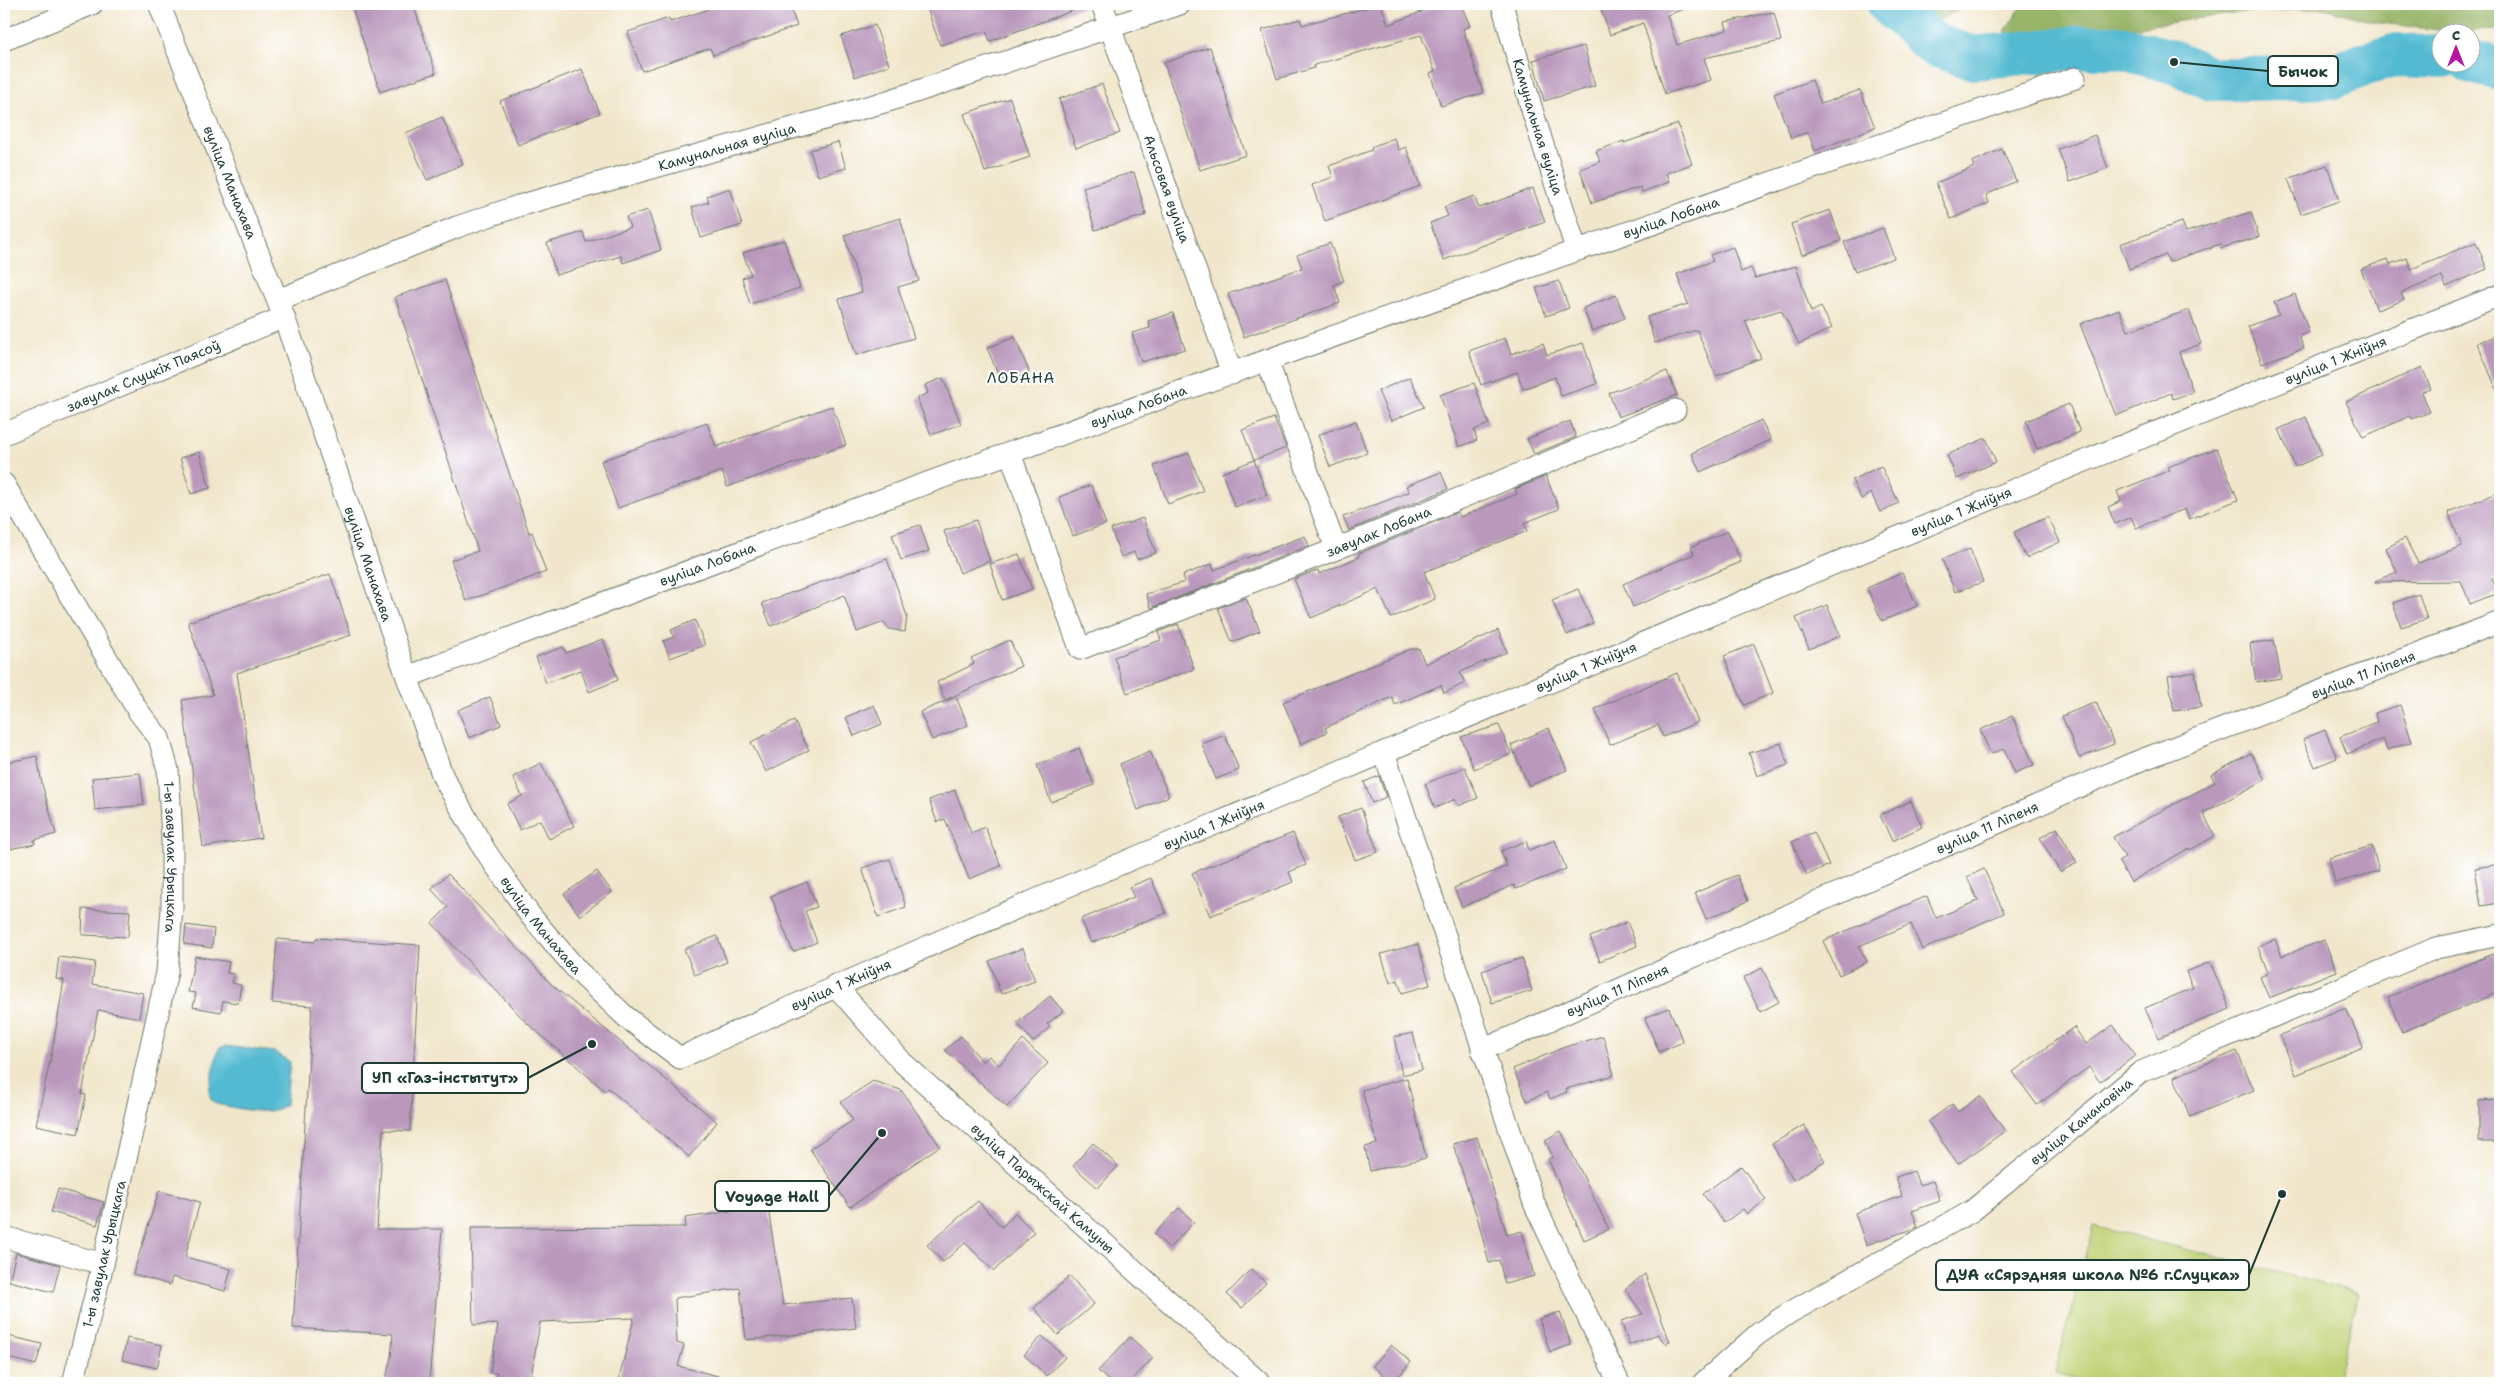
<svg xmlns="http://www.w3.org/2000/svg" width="2504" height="1387" viewBox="0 0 2504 1387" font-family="'Shantell Sans',sans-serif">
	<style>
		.green { fill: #c0d276; stroke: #708855 }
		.forest { fill: #98b467; stroke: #5c784e }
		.water { fill: #53bad1; stroke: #397c82 }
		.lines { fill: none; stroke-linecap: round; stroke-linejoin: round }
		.river { stroke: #53bad1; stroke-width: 44 }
		.building { fill: #b998bc }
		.street-casing { stroke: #687869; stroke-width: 23 }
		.street { stroke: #fff; stroke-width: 21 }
		.labels { text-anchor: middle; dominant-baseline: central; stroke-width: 4; stroke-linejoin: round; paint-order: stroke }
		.street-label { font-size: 14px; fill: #1f3d34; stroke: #fff }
		.neighbourhood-label { font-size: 15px; letter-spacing: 1px; fill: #1f3d34; stroke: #fff }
		.leader { fill: none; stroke: #1f3d34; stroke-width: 2 }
		.callout-dot { fill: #1f3d34; stroke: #fff; stroke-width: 2 }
		.callout { fill: #fff; stroke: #1f3d34; stroke-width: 2 }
		.callout-label { font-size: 15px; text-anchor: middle; font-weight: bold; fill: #1f3d34 }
	</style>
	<rect width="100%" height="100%" fill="#fff"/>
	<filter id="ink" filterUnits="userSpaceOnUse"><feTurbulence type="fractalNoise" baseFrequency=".02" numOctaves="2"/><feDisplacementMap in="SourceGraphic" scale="10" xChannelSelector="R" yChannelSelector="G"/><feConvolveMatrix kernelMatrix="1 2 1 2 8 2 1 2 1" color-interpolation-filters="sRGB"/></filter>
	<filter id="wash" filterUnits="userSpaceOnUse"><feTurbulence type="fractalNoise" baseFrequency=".0096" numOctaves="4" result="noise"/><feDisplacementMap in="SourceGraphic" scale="20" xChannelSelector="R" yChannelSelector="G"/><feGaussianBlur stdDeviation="1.12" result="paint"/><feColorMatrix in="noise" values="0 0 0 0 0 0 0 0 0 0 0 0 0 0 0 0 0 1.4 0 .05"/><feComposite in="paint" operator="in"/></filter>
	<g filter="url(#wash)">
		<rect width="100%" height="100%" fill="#f1e6cb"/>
		<path class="green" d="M2093,1226l266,67 -23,90h-242l-39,-10z"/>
		<path class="forest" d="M1907,4h62l-28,15 -27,-5z
			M2031,4h469v26l-53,1 -74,-9 -49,-14 -80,4 -141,20 -46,11h-41l-11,-12 14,-21z"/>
		<path class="water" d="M225,1046l50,6 15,10 -4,41c-12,16 -53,4 -70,1l-5,-4 -2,-9 8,-38 2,-5z"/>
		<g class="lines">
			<path class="river" d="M1889,4l45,41 40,13 110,-11h35l55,15 38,17h44l77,-2 32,-13 33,-9 44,2
				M2472,62l28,7"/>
		</g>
		<g id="blocks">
			<path class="building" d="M351,4h62l23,69 -56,19z
				M724,4h65l8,22 -84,29 -3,-7 -68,23 -14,-39 41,-14 1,4z
				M941,4h144v2l-95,35 -4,-10 -46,14 -13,-37z
				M1381,4l7,21 53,-21h20l9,22 -7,3 20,64 -42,13 -11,-33 5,-2 -14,-36 -107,30v3l-37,11 -15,-49 38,-11 2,6z
				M1599,4h91v3l-23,8 10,30 50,-15 -2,-8 49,-10 7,29 -77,17 7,22 -46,14 -22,-71 -33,12z
				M875,25l14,40 -34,12 -14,-41z
				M1584,46l11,40 -51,15 -11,-41z
				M1210,47l36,108 -46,15 -36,-107z
				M582,69l18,44 -82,32 -18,-44z
				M1812,80l9,24 39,-14 15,37 -60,24 -7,-19 -17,6 -17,-44z
				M1102,84l18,49 -44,15 -17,-49z
				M1010,98l20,59 -45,15 -21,-58z
				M442,117l21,47 -36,16 -21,-47z
				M1678,124l14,40 -26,9 3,9 -27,10 -2,-5 -48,16 -12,-34 20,-7 -4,-11 28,-10v2z
				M2095,135l13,33 -38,14 -12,-33z
				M1394,138l5,12 7,-3 14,39 -95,35 -13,-36 21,-8 -4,-11 43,-16 -1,-3z
				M838,142l8,26 -28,8 -8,-26z
				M2002,149l14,32 -30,14 3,8 -38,16 -15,-36 38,-16 -2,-5z
				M2327,165l12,36 -38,13 -13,-35z
				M1134,172l12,43 -51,15 -12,-43z
				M730,188l12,37 -41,13 -9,-31 17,-5 -2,-6z
				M1533,188l12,34 -101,38 -14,-37 18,-7 -4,-9 30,-11 5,12z
				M648,210l13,40 -38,13 -2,-7 -65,19 -9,-32 36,-11 3,10 44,-15 -4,-10z
				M1830,210l11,31 -39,14 -11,-31z
				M2251,212l8,25 -38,11 -1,-4 -51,18 -3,-7 -37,14 -9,-25 62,-22 4,10z
				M900,218l19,63 -21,6 16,51 -58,17 -17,-56 23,-7 -18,-57z
				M1883,228l11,30 -39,14 -11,-30z
				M784,240l16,48 -50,16 -8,-26 9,-3 -8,-22z
				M2476,242l11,27 -41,18 -4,-11 -41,17 3,7 -27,10 -16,-41 27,-10 2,5 17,-6 4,11z
				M1330,243l14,38 -10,4 6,18 -96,34 -16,-43 74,-26 -5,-13z
				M1733,247l8,25 10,-4 4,10 41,-12 15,46 10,-5 11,21 -33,16 -18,-34 -36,11 16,37 -45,18 -19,-46 -42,13 -8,-26 41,-13 -11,-30 36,-13 -3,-6z
				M445,280l84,253 3,-1 14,40 -80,29 -15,-41 27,-9 -83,-254z
				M1559,281l10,27 -23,8 -10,-28z
				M2295,294l14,38 -10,4 5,12 -42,15 -14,-37 31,-11 -5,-13z
				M1616,295l9,23 -33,13 -9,-23z
				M2119,309l9,22 61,-21 12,34 -22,8 14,40 -20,7 -2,-6 -55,23 -36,-92z
				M1173,313l12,36 -44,13 -9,-29 18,-5 -2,-7z
				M2500,334v63l-23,-54z
				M1015,337l14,35 -27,11 -15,-35z
				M1505,338l6,16 32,-11 4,12 36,-12 14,41 -36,12 -6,-19 -32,12 -6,-17 -36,13 -12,-34z
				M2422,367l9,22 -9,3 8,20 -18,7 -2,-3 -47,21 -17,-35z
				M1667,371l10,24 -59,22 -9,-24z
				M1410,377l14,30 -33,14 -13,-30z
				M943,378l18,46 -30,11 -14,-37 11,-5 -3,-8z
				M1474,383l15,41 -15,6 3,10 -18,7 -19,-52z
				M2069,404l11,28 -43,17 -11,-28z
				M832,406l14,39 -119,42 -5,-16 -104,37 -17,-47 106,-38 9,24z
				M2306,417l16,38 -27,12 -16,-38z
				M1274,418l12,30 -32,12 -12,-30z
				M1761,420l10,20 -71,32 -8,-19z
				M1356,421l11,32 -37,14 -12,-32z
				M1570,421l6,16 -42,17 -7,-15z
				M1986,438l10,24 -39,17 -10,-24z
				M2217,448l21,52 -49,19 -4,-10 -49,19 -5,-11 -16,7 -7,-17 13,-6 -4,-10 53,-21 -2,-3z
				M199,452l11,36 -19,6 -11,-36z
				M1189,453l14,38 -35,13 -14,-38z
				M1254,460l13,35 -32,12 -13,-34z
				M1881,466l18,37 -19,9 -9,-19 -10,6 -9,-19z
				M1441,472l7,17 -99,41 -6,-13 66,-25 -3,-6z
				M1546,476l13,33 -35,14 3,8 -103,41 11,27 -44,19 -13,-29 -67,29 -17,-39 24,-9 1,4 40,-17 -1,-3 100,-42 2,5 57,-23 -2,-5z
				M1091,485l15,39 -33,12 -14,-39z
				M2500,492v85l-8,2 6,14 -28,11 -9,-23 -86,1v-1l22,-9 -11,-24 19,-10 13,25 44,-17 -14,-34z
				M2048,517l12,25 -34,16 -12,-26z
				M1143,518l13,35 -19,6 -3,-7 -13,5 -10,-28z
				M976,520l14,41 -30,12 -16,-42z
				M920,525l9,26 -28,9 -9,-26z
				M1728,531l13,31 -108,45 -10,-23 71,-30 -3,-7z
				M1305,536l4,10 -158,62 -5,-14 39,-12 -2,-7 29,-11 2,6z
				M1970,549l13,33 -28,10 -13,-33z
				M1019,554l13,35 -30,11 -12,-36z
				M887,559l20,57 -2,16 -16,-3 -5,-7 -27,10 -13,-37 -73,31 -9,-23z
				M1902,573l15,33 -35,15 -15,-33z
				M330,574l21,61 -114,38 24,165 -58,9 -21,-147 31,-5 -25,-73z
				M1578,589l15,34 -26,12 -15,-35z
				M2419,594l8,25 -26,8 -8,-24z
				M1246,598l14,33 -28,11 -14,-34z
				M1827,605l13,31 -31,13 -13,-31z
				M695,620l10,25 -35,13 -7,-17 11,-4 -3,-7z
				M1178,624l16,45 -67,24 -13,-36 47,-17 -3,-8z
				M1498,630l9,22 -47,20 5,11 -21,10 -3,-8 -46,20 -3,-8 -67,31 2,4 -26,12 -18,-42 128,-53h8l6,15z
				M603,639l15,41 -29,12 -8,-22 -35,13 -10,-26 27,-10 3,6z
				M1010,640l11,26 -76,34 -8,-18 37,-18 -3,-6z
				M2274,640l7,38 -25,4 -6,-38z
				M1754,644l19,49 -29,12 -20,-49z
				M2195,672l6,35 -27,4 -6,-35z
				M1677,673l21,49 -35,15 -5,-12 -48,20 -15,-36z
				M490,697l11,28 -32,13 -11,-28z
				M956,697l12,28 -36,15 -12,-28z
				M2096,702l18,42 -35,14 -17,-42z
				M874,705l8,19 -28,12 -8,-19z
				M2400,705l12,37 -25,8 -4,-11 -36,15 -7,-17 37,-15 -2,-9z
				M2012,716l22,49 -19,8 -11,-24 -13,5 -11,-24z
				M794,721l15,29 -43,22 -15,-30z
				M1499,725l12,29 -37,15 -13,-32z
				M1549,728l18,42 -38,16 -18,-41z
				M2325,730l12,28 -22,9 -12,-28z
				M1225,735l14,35 -23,9 -14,-35z
				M1781,743l7,22 -31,11 -8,-23z
				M1079,748l15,37 -43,17 -14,-37z
				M1150,751l19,45 -31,14 -18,-46z
				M2251,753l14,27 -62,33 12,23 -25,14 -1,-2 -58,34 -13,-21 7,-4 -12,-20 102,-55 -4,-7z
				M37,756l5,28 14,50 -22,6 1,4 -31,6v-34h4l-4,-18v-35z
				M541,763l33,63 -25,13 -9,-19 -20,10 -13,-26 15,-8 -9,-19z
				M1465,767l13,31 -20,8 -3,-7 -20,9 -10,-24z
				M140,773l4,32 -49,5 -3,-32z
				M1379,776l7,21 -14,6 -8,-21z
				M955,790l16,43 14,-6 16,39 -32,13 -24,-60 -8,3 -8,-22z
				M1911,801l11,26 -30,14 -12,-26z
				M1361,808l17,44 -23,8 -17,-43z
				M2057,828l20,35 -17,9 -20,-34z
				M1814,832l15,33 -22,10 -15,-33z
				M1293,833l13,32 -17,7 4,10 -83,34 -18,-43z
				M1555,840l11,29 -50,20 -2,-4 -52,22 -8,-19 53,-22 -6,-15 25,-10 3,9z
				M2372,846l7,25 -44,12 -6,-25z
				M890,859l16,48 -28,10 -16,-49z
				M2500,864v39l-19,3 -6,-38z
				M1984,869l20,44 -82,37 -11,-26 -52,22 8,16 -28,13 -16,-34 104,-45 9,22 42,-17 -11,-24z
				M597,871l15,21 -32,24 -16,-22z
				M448,874l104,111 165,137 -28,35 -81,-69 -3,3 -78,-68 -95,-100 16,-16 -17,-18z
				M1737,875l11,26 -42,18 -11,-26z
				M1151,878l15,35 -75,30 -10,-24 53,-22 -5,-10z
				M807,882l10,25 -12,4 12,31 -24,10 -22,-56z
				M83,909l47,2 -2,26 -46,-2z
				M1627,922l10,24 -37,15 -10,-24z
				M186,925l28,4 -2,19 -28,-4z
				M717,936l10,26 -32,13 -11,-26z
				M316,938l104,7 -10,186 -27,-1 -6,99h65l-13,154h-44l6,-26 2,-23 -100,-6 19,-322 -40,-3 5,-64 38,3z
				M2275,939l7,17 42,-16 13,31 -68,27 -9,-21 8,-4 -10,-27z
				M1418,944l12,41 -28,8 -4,-13 -8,3 -9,-29z
				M1023,948l12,33 -34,13 -12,-33z
				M2493,954l7,18v20l-98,40 -14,-35z
				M195,956l34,6 -2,11 7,1 -2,9 9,2 -3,18 -15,-2 -2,11 -28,-5 3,-14 -8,-1z
				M59,957l36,5 -3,22 51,9 -4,25 -41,-8 -16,84 4,1 -8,39 -42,-9 16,-73 12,-72 -8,-1z
				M1522,958l10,33 -40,12 -10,-32z
				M2210,962l20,47 -72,29 -13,-30 48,-20 -7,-16z
				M1762,968l17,34 -19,10 -17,-34z
				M1050,996l13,15 -16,13 3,3 -17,15 -16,-19z
				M1669,1008l14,34 -24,10 -14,-34z
				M2346,1008l17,39 -67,28 -16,-40z
				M2113,1025l23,30 -36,27 -11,-15 -52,38 -24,-33 61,-45 12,17z
				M1413,1033l9,37 -20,5 -8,-38z
				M961,1036l22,26 6,-6 10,9 24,-25 25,23 -41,44 -62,-57z
				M1603,1036l11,39 -48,14 1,3 -17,7 -3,-7 -20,9 -14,-32 49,-21z
				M2237,1051l17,39 -64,27 -16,-40z
				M1407,1078l19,80 -56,13 -5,-24 12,-3 -15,-54z
				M873,1081l28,9 39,56 -90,61 -40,-58 43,-29 -12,-18z
				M1980,1096l25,35 -47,33 -30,-42 24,-18 6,8z
				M2500,1100v42h-21v-41z
				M1804,1125l21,36 -32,19 -21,-36z
				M1561,1131l48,98 -25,11 -36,-81 5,-2 -8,-17z
				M1477,1137l30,98 15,-4 12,45 -29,8 -6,-24 -10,3 -11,-43 -25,-76z
				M1093,1143l25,23 -20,22 -25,-22z
				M1741,1166l25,34 -19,14 -4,-5 -19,14 -21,-29z
				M1914,1171l5,14 14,-4 7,20 -28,10 6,16 -52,18 -11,-32 47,-17 -6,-19z
				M58,1189l46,13 -7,23 -46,-13z
				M159,1191l41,11 -15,55 46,12 -6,22 -53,-14 -2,8 -37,-11z
				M766,1195l17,110 69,-7 4,30 -110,12 -6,-52 -65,10 2,45 7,2 -6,21 40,10 -1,7h-99l16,-65 -94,4 -10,61h-36l3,-10h-7l8,-49 -25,1 -2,-97 215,-1 -1,-9 48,-7 -2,-11z
				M978,1201l24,26 13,-14 19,19 -40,39 -29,-28 -22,19 -16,-17z
				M1179,1208l15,14 -25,26 -15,-14z
				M16,1253l44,12 -7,27 -44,-11z
				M1251,1269l15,14 -24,25 -15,-14z
				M1645,1274l25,68 -5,2 -7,-10 -29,11 -8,-24 22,-7 -18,-25z
				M1070,1276l24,28 -36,31 -24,-27z
				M1560,1312l11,33 -21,7 -11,-33z
				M4,1335l38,9 -6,21 -32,-8z
				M1042,1336l23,21 -18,19 -23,-21z
				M1130,1337l23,21 -24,25h-18l-13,-12z
				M127,1338l35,7 -5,23 -35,-8z
				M1391,1345l20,17 -18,21 -20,-17z"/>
		</g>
	</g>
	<g filter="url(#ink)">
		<use href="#blocks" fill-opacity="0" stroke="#687869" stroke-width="1"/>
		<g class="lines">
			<g class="street-casing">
				<g id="street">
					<path id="s1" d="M159,4l125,313 123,360 36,100 43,75 44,63 47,55 49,47 54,41c213,-100 429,-189 646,-281 389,-166 780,-327 1174,-482"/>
					<path id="s2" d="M1102,4l130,370"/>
					<path id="s3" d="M1502,4l30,106 44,139"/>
					<path d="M4,40l88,-36"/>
					<path id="s4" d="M278,300l179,-73 61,-21 370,-105 292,-97"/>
					<path d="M1267,360l69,189"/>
					<path id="s5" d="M4,434l280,-117"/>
					<path id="s6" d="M1010,453l70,196 256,-100 339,-139"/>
					<path id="s7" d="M4,484l134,227 21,27 9,32 4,67v72l-5,63 -64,292 -30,119"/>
					<path id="s8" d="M407,677c552,-210 1109,-408 1668,-599"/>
					<path d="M1384,752l150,451 85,180"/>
					<path id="s9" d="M835,985l67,77 358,321"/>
					<path id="s10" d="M1482,1050l649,-286 369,-142"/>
					<path d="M4,1237l99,27"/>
					<path id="s11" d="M1703,1383l55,-49 31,-21 183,-102 169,-139 295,-124 64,-13"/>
				</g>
			</g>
			<use href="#street" class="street"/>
		</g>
	</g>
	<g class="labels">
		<g class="street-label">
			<text stroke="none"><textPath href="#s3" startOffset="128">Камунальная вуліца</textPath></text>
			<text stroke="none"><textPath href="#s4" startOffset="475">Камунальная вуліца</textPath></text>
			<text stroke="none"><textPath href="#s1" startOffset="192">вуліца Манахава</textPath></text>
			<text stroke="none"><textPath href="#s2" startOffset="196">Альсовая вуліца</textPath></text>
			<text stroke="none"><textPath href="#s8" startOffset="1345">вуліца Лобана</textPath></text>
			<text stroke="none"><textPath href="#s1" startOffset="2992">вуліца 1 Жніўня</textPath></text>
			<text stroke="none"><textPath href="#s5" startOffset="151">завулак Слуцкіх Паясоў</textPath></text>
			<text stroke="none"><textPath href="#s8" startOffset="780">вуліца Лобана</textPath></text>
			<text stroke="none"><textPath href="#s1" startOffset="2588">вуліца 1 Жніўня</textPath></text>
			<text stroke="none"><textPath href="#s6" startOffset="529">завулак Лобана</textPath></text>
			<text stroke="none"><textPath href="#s1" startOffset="598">вуліца Манахава</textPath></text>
			<text stroke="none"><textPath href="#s8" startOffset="321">вуліца Лобана</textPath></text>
			<text stroke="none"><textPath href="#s1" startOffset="2182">вуліца 1 Жніўня</textPath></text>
			<text stroke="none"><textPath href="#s10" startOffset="958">вуліца 11 Ліпеня</textPath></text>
			<text stroke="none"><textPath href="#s1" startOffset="1778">вуліца 1 Жніўня</textPath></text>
			<text stroke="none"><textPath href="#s10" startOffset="552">вуліца 11 Ліпеня</textPath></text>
			<text stroke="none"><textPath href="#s7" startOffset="418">1-ы завулак Урыцкага</textPath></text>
			<text stroke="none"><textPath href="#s1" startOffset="1002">вуліца Манахава</textPath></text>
			<text stroke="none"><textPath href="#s1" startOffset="1372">вуліца 1 Жніўня</textPath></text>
			<text stroke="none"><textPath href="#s10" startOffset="148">вуліца 11 Ліпеня</textPath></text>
			<text stroke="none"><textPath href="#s11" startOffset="462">вуліца Канановіча</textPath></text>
			<text stroke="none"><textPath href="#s9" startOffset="291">вуліца Парыжскай Камуны</textPath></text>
			<text transform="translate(104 1254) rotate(-77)">1-ы завулак Урыцкага</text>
		</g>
		<g class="neighbourhood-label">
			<text x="1021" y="378">ЛОБАНА</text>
		</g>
	</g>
	<path class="leader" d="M2174 62L2268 71M592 1044L528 1078M882 1133L829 1196M2282 1194L2249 1275"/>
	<g class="callout-dot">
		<circle cx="2174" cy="62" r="5"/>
		<circle cx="592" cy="1044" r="5"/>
		<circle cx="882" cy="1133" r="5"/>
		<circle cx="2282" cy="1194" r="5"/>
	</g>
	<g class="callout">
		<rect x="2268" y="56" width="70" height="30" rx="5"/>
		<rect x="362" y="1063" width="166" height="30" rx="5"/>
		<rect x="715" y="1181" width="114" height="30" rx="5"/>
		<rect x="1936" y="1260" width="313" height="30" rx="5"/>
	</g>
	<g class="callout-label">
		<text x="2303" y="77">Бычок</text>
		<text x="445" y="1083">УП «Газ-інстытут»</text>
		<text x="772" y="1202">Voyage Hall</text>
		<text x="2093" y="1280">ДУА «Сярэдняя школа №6 г.Слуцка»</text>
	</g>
	<rect width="2504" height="1387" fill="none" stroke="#fff" stroke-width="20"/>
	<g transform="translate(2456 48)"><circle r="24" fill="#ffffff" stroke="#a5b1ae"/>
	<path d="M0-4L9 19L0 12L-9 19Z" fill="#b5179e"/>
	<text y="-8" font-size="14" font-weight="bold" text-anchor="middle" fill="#1f3d34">С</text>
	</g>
</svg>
